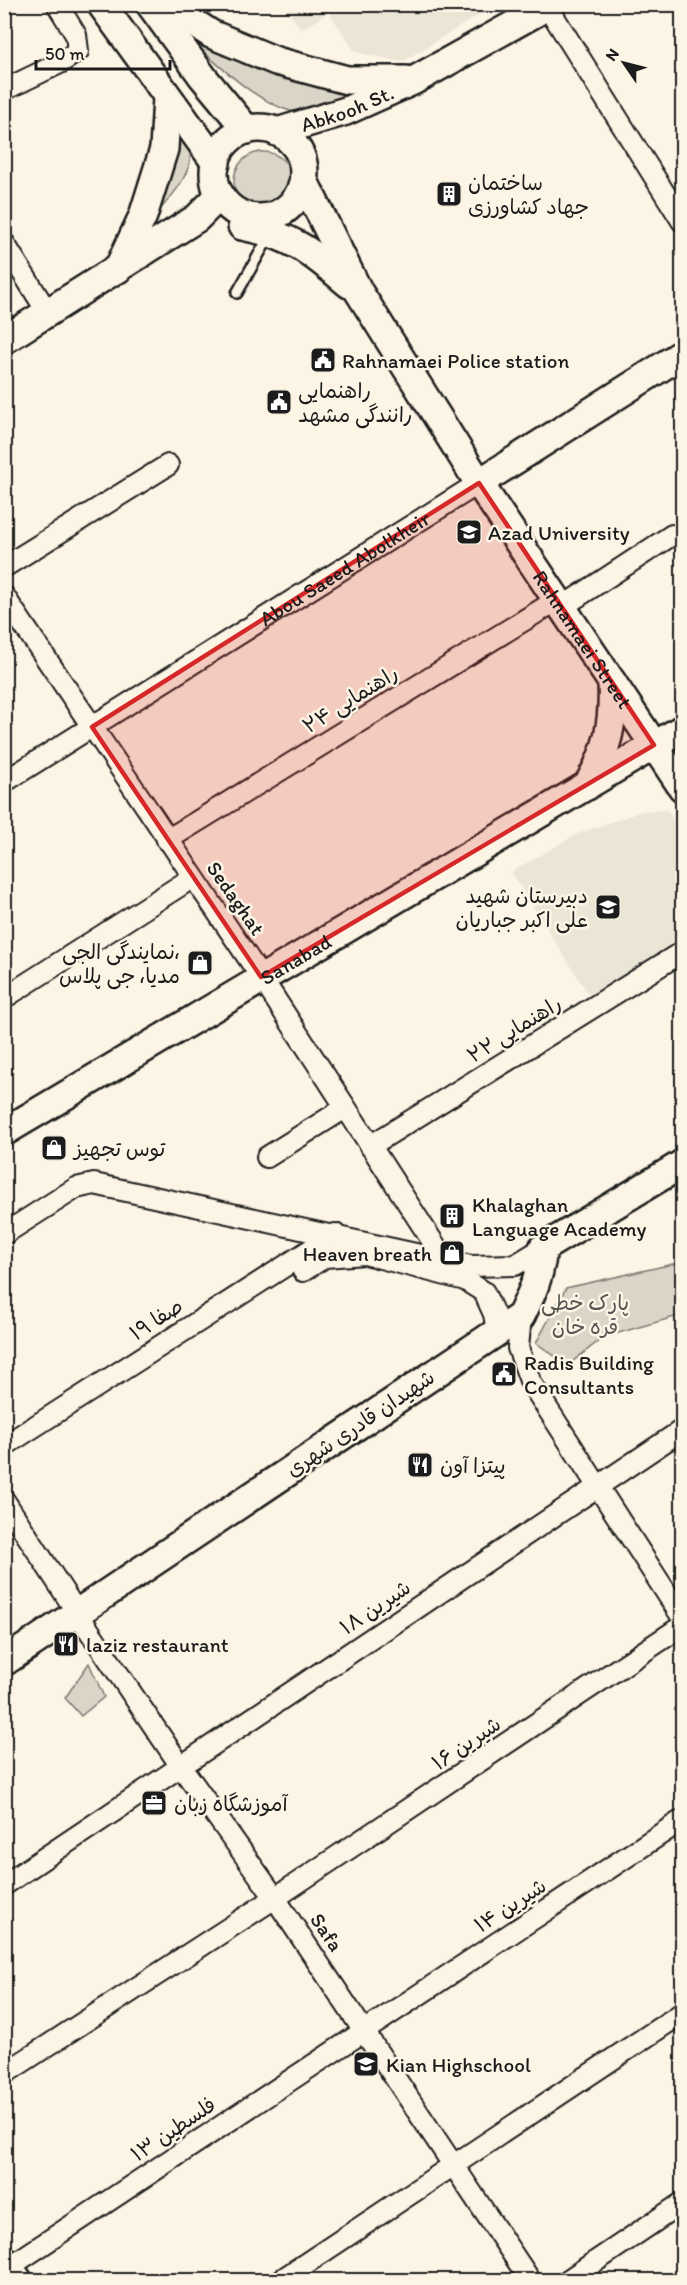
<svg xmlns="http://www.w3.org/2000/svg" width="687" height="2285" viewBox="0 0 687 2285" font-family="Itim,'Playpen Sans Arabic',sans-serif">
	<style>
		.built { fill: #ebe5d6 }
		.green { fill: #dbd5c8; stroke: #7c7872; stroke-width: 1.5 }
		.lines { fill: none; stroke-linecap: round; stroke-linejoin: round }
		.lane-casing { stroke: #1c1c1c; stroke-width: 14 }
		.street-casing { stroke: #1c1c1c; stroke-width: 24 }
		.secondary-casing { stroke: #1c1c1c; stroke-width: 32 }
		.lane { stroke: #fcf5e5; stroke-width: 9 }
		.street { stroke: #fcf5e5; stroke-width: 20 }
		.secondary { stroke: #fcf5e5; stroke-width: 27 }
		.marked { fill: #d62828; fill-opacity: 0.2; stroke: #d62828; stroke-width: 4.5; stroke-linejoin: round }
		.labels { text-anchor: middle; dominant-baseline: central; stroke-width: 5; stroke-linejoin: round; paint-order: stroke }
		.street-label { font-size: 21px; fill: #1c1c1c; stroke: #fcf5e5 }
		.poi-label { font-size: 21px; fill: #1c1c1c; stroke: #fcf5e5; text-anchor: start }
		.park-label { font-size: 21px; fill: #555450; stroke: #fcf5e5 }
	</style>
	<rect width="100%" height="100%" fill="#fcf5e5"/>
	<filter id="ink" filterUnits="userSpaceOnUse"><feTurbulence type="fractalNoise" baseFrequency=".0167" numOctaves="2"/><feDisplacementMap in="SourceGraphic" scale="12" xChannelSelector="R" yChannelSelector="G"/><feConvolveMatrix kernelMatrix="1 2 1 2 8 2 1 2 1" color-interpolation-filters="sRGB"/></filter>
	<g filter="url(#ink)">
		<path class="built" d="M284,5h211l-93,57 -47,-10 -26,-40 -28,18z
			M667,810l15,22v110l-93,53 -78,-123 66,-38 65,-23z"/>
		<path class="green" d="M183,33l189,62c-14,5 -49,21 -62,20 -49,-4 -92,-51 -127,-82z
			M173,124c5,7 14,16 16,24 8,25 -26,59 -42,75z
			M234 181a29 29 0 1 1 58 0a29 29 0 1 1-58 0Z
			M682,1262v53l-78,22 -36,28 -32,-22 30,-55z
			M89,1663l15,34 -23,19 -16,-18z"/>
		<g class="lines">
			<g class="lane-casing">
				<path id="lane" d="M237,293l33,-58"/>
			</g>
			<g class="street-casing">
				<g id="street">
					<path d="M546,4l136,217"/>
					<path d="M4,90l56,-27 18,-12 -2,-16 -19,-31"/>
					<path d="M4,243l44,70"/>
					<path d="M4,567l164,-102"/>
					<path d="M4,596l257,381 183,282"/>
					<path d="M562,607l110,-72"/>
					<path id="s1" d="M4,782l475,-299"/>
					<path d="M167,840l390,-240"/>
					<path d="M4,998l188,-120"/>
					<path d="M370,1146l312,-194"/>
					<path d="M267,1157l78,-49"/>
					<path d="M4,1234l72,-46 18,-4 377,82 44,-1 28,-17"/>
					<path d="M303,1271l22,-14 40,-3 100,26 19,12 10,22 3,17"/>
					<path d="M521,1316l-3,32 13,35 151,234"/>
					<path d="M4,1446l331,-212"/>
					<path d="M4,1500l74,114 102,151 95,133 255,382"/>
					<path d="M4,1885l678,-455"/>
					<path d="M4,2074l271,-176 407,-272"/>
					<path d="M9,2267l673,-447"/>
					<path d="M281,2280l401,-267"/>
					<path d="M568,2280l114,-77"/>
				</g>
			</g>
			<g class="secondary-casing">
				<g id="secondary">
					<path d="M101,4l115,159"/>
					<path d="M150,4l53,73 44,53"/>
					<path d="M165,4l46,30 65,27 71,19h59"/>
					<circle cx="259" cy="173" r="45"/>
					<path id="s2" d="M277,132l69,-21 67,-30 138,-77"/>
					<path id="s3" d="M304,181l55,111 120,191 203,304"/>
					<path d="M242,226c51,10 68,25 107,58"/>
					<path d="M118,269l25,-53 21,-67 3,-51"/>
					<path d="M4,340l193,-122 23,-23"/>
					<path d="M479,483l203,-129"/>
					<path d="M587,786c21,-34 27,-64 25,-104"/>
					<path id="s4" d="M4,1132l678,-403"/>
					<path d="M4,1662l517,-346c11,-23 20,-42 22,-68l139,-84"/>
					<path d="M4,2261l14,19"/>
				</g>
			</g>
			<use href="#lane" class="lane"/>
			<use href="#street" class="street"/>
			<use href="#secondary" class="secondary"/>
		</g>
	</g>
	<path class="marked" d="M479,483l175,262 -393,232 -169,-250z"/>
	<defs>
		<g id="building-square" transform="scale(1.35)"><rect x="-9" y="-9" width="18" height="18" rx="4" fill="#1c1c1c" stroke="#fcf5e5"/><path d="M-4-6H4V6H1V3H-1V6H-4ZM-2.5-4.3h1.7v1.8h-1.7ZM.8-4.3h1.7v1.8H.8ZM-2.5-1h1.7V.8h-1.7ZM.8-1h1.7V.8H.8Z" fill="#fff"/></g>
		<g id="civic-square" transform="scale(1.35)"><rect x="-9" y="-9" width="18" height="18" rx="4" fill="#1c1c1c" stroke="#fcf5e5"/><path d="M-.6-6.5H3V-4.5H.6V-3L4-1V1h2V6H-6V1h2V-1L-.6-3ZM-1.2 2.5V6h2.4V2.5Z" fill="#fff"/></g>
		<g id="university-square" transform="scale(1.35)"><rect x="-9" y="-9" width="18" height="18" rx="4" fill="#1c1c1c" stroke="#fcf5e5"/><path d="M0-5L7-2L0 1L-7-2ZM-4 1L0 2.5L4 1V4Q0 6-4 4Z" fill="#fff"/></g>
		<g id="school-square" transform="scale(1.35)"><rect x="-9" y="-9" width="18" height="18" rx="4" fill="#1c1c1c" stroke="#fcf5e5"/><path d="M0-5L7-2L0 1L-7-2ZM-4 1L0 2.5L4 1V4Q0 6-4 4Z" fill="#fff"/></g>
		<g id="shop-square" transform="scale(1.35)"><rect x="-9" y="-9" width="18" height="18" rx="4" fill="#1c1c1c" stroke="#fcf5e5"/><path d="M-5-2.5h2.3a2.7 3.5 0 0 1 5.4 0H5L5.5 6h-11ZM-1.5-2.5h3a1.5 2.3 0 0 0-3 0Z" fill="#fff"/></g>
		<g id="restaurant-square" transform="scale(1.35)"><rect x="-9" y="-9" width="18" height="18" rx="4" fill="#1c1c1c" stroke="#fcf5e5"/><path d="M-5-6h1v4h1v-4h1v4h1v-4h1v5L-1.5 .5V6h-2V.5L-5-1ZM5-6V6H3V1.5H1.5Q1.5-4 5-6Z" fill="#fff"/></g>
		<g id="office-square" transform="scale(1.35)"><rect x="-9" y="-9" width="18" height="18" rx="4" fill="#1c1c1c" stroke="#fcf5e5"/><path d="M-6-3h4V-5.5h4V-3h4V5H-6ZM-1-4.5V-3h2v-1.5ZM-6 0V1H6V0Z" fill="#fff"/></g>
	</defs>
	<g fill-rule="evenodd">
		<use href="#building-square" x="449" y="194"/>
		<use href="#civic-square" x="323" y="360"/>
		<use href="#civic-square" x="279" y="402"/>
		<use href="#university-square" x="469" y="532"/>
		<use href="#school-square" x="608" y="907"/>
		<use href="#shop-square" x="200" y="963"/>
		<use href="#shop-square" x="54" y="1148"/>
		<use href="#building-square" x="452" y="1216"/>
		<use href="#shop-square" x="452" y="1253"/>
		<use href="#civic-square" x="504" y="1374"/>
		<use href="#restaurant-square" x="420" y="1465"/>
		<use href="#restaurant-square" x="66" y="1644"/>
		<use href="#office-square" x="154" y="1803"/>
		<use href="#school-square" x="366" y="2064"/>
	</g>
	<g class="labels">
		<g class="street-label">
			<text stroke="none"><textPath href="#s2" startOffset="74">Abkooh St.</textPath></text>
			<text stroke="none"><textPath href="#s1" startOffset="402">Abou Saeed Abolkheir</textPath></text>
			<text stroke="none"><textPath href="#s3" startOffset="537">Rahnamaei Street</textPath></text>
			<text transform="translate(350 699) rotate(-32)">راهنمایی ۲۴</text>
			<text transform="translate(236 898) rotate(55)">Sedaghat</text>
			<text stroke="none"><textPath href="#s4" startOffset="339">Sanabad</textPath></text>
			<text transform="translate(514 1029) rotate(-32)">راهنمایی ۲۲</text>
			<text transform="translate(156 1319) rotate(-33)">صفا ۱۹</text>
			<text transform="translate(360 1423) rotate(-34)">شهیدان قادری شهری</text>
			<text transform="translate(375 1607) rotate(-34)">شیرین ۱۸</text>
			<text transform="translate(466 1743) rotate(-34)">شیرین ۱۶</text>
			<text transform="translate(510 1905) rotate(-33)">شیرین ۱۴</text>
			<text transform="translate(327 1932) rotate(56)">Safa</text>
			<text transform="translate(173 2129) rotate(-34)">فلسطین ۱۳</text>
		</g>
		<g class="poi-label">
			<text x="468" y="182">ساختمان<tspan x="468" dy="24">جهاد کشاورزی</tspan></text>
			<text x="342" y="360">Rahnamaei Police station</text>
			<text x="298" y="390">راهنمایی<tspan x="298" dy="24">رانندگی مشهد</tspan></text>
			<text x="488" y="532">Azad University</text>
			<text x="588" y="895" text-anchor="end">دبیرستان شهید<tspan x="588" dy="24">علی اکبر جباریان</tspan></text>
			<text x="180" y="951" text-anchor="end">نمایندگی الجی،<tspan x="180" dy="24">مدیا، جی پلاس</tspan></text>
			<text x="74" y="1148">توس تجهیز</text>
			<text x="472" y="1204">Khalaghan<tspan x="472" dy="24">Language Academy</tspan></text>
			<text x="432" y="1253" text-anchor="end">Heaven breath</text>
			<text x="524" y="1362">Radis Building<tspan x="524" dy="24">Consultants</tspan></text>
			<text x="440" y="1465">پیتزا آون</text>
			<text x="86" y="1644">laziz restaurant</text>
			<text x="174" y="1803">آموزشگاه زبان</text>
			<text x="386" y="2064">Kian Highschool</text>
		</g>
		<g class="park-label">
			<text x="585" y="1302">پارک خطی<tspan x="585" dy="24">قره خان</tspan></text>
		</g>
	</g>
	<rect width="687" height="2285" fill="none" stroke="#fcf5e5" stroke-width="24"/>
	<rect x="12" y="12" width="663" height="2261" fill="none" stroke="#1c1c1c" stroke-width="2" filter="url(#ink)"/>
	<g transform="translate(624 63) rotate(305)" stroke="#fcf5e5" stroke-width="4.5" paint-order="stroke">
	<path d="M0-4.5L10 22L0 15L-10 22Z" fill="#1c1c1c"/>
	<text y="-9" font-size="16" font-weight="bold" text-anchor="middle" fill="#1c1c1c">N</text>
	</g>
	<path d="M36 60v9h134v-9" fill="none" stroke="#1c1c1c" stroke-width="3"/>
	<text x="45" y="60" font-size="18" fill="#1c1c1c" stroke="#fcf5e5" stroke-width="4.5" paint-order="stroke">50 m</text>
</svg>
